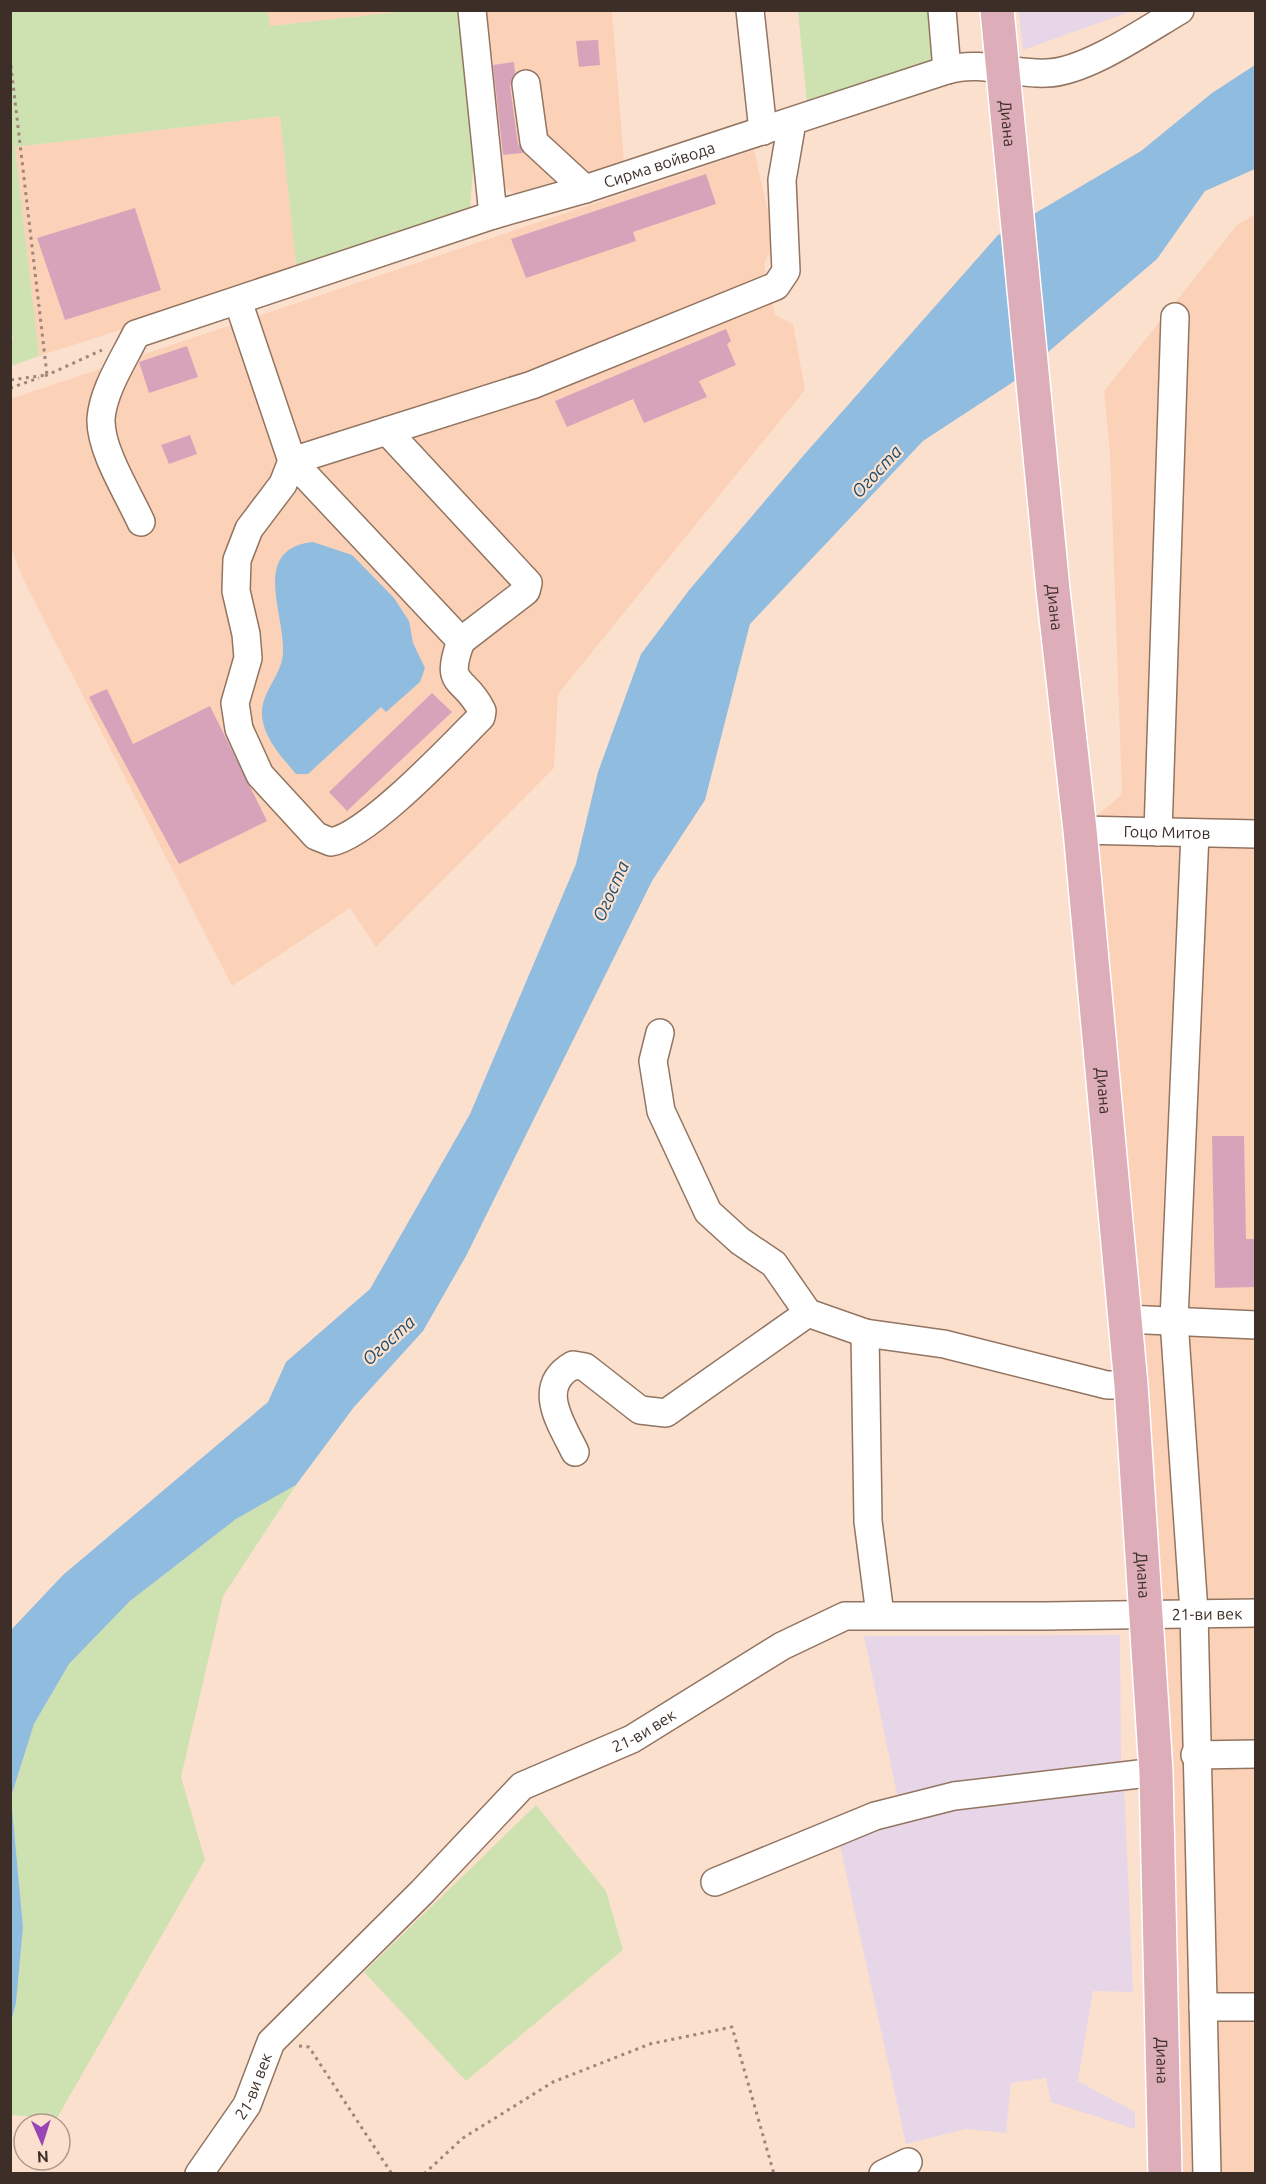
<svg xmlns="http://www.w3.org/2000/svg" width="1266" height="2184" viewBox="0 0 1266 2184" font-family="Ubuntu,sans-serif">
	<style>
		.commercial { fill: #e7d6e7 }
		.built { fill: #fbd2b8 }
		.green { fill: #cee1b0 }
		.water { fill: #90bcdf }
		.building { fill: #d7a3ba }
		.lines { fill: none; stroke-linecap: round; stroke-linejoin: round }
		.minor-casing { stroke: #927460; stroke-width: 30 }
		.major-casing { stroke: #fff; stroke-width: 36 }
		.path { stroke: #9c877a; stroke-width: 3; stroke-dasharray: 3 4.5; stroke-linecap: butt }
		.minor { stroke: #fff; stroke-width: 27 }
		.major { stroke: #ddadb9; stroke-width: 33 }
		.labels { text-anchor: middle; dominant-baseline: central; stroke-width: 4.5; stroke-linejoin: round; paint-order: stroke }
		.street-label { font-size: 16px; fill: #3d2f27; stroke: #fce0ce }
		.water-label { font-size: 18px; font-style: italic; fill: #194d6f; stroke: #fce0ce }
	</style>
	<rect width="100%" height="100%" fill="#fce0ce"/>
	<path class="commercial" d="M1019,11v-1l113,1 -109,39z
		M1120,1635l1,128 -223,36 -34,-163z
		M1124,1783l9,209 -40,-1 -15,90 57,31v17l-84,-27 -5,-24 -35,5 -5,50 -40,-4 -60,15 -67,-303 46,-21z"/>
	<path class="built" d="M268,10l139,1 -137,15z
		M480,11h132l12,152 -105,33 -18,-10z
		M280,116l17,157 -258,83 -24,-209z
		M754,150l21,92 -11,22 11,51 18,9 12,66 -247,304 -4,74 -178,179 -26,-39 -118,78 -207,-403 -14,-35 -1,-149z
		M1255,214v1959h-90l-85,-1343 42,-36 -12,-341 -6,-62 133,-166z"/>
	<path class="green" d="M11,11h257l2,15 137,-15h53l14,147 -4,49 -9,12 -164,54 -17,-157 -265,31 24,209 -28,10 -1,-26 3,-1 -3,-19z
		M798,11h132l3,54 -126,38z
		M296,1485l-73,111 -42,181 24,83 -148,258 -46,-3v-93l5,-19 7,-76 -12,-130 23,-73 35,-60 61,-63 106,-82z
		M536,1805l70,86 17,59 -157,131 -102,-109z"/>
	<path class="water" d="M1255,65v104l-50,22 -48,68 -144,123 -90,59 -173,183 -45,176 -53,81 -186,375 -43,75 -69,76 -58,78 -60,34 -106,82 -61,63 -35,60 -23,73 12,130 -7,76 -5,19v-392l52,-55 205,-173 18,-40 84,-73 100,-175 106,-250 22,-92 43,-118 49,-65 113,-133 195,-221 143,-84 71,-58z
		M313,542l39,13 42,43 15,23 4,22 12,25 -5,14 -34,30 -5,-5 -73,67h-12c-14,-17 -32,-35 -34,-58 -2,-23 21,-42 21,-64 2,-39 -33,-103 30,-110z"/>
	<path class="building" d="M598,40l2,25 -21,2 -3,-26z
		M514,62l1,11 -5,13 8,58 5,9 -20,2 -10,-90z
		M706,174l10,30 -83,28 3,9 -110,37 -15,-39z
		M135,208l26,82 -96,30 -28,-82z
		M726,329l5,12 -4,3 9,21 -37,16 8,16 -63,26 -11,-24 -66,28 -12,-26z
		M187,346l11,31 -49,16 -10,-31z
		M190,435l7,19 -28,10 -8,-19z
		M107,689l26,55 77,-38 57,115 -88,43 -90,-167z
		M432,693l20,19 -105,99 -18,-19z
		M1212,1136h32l2,103h10v48l-41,1z"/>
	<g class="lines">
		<g class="minor-casing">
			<g id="minor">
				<path d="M472,10l21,205"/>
				<path d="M750,10l13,121"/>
				<path d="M942,10l5,60"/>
				<path d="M526,84l8,58 51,47"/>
				<path d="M238,301l54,160 240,-76 244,-99 10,-15 -4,-91 10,-58"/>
				<path d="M387,431l141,152 -2,8 -65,50"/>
				<path d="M292,461l169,180c-18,48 4,34 21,70l-1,6c-29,29 -113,119 -150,125l-15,-6 -56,-61 -21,-46 -4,-26 13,-45 -2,-24 -10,-43 1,-31 12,-31 34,-45z"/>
				<path id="s1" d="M141,522c-13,-29 -41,-72 -40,-103 2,-29 23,-60 35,-85l357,-119 92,-26 362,-119c35,-10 65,5 100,3 39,-1 99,-43 133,-63"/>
				<path id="s2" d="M1080,830l176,4"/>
				<path d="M1158,832l17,-515"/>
				<path d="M1195,833l-21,487 20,292 13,562"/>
				<path d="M660,1033l-7,28 8,50 47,101 32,29 34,23 34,49 57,20 79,11 163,41h24"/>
				<path d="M1125,1319l131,6"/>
				<path d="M865,1333l3,188 12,94"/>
				<path d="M575,1452c-14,-29 -40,-65 -2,-87l12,2 55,43 26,3 142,-100"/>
				<path d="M1195,1755l61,-1"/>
				<path d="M715,1882l160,-66 79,-20 202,-24"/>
				<path d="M1203,2007h53"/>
				<path id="s3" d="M199,2174l48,-69 24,-63 151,-150 100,-106 110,-47 150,-93 63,-30h201l210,-3"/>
				<path d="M883,2174l25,-12"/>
			</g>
		</g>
		<g class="major-casing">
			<g id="major">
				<path id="s4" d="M997,10l56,580 27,240 51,555 25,387 9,402"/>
			</g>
		</g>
		<path class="path" d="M10,58l37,317 -37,5
			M45,376l57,-26
			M10,388l29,-10
			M299,2046l10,1 83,127
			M424,2174l39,-36 90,-56 97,-38 82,-17 42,147"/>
		<use href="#minor" class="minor"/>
		<use href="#major" class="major"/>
	</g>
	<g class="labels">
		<g class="street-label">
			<text stroke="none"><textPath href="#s4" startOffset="114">Диана</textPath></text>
			<text stroke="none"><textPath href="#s1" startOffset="754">Сирма войвода</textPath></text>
			<text stroke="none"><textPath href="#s4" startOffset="600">Диана</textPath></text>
			<text stroke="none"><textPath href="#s2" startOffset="87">Гоцо Митов</textPath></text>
			<text stroke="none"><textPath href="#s4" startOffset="1086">Диана</textPath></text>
			<text stroke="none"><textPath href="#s4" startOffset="1572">Диана</textPath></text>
			<text stroke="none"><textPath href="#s3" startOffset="1238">21-ви век</textPath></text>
			<text stroke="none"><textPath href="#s3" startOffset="644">21-ви век</textPath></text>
			<text stroke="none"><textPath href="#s4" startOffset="2058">Диана</textPath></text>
			<text stroke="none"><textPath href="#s3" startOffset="104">21-ви век</textPath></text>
		</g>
		<g class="water-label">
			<text transform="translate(876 471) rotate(-47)">Огоста</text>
			<text transform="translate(610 891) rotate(-66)">Огоста</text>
			<text transform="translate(388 1340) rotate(-42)">Огоста</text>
		</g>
	</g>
	<rect width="1266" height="2184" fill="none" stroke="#3d2f27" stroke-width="24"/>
	<g transform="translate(42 2142) rotate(177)"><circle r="28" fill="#fce0ce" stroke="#b0998b" stroke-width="1.5"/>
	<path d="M0-4.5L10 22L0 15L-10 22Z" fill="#9846b5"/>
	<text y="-9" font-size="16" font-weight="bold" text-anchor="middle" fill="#3d2f27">N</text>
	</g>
</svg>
